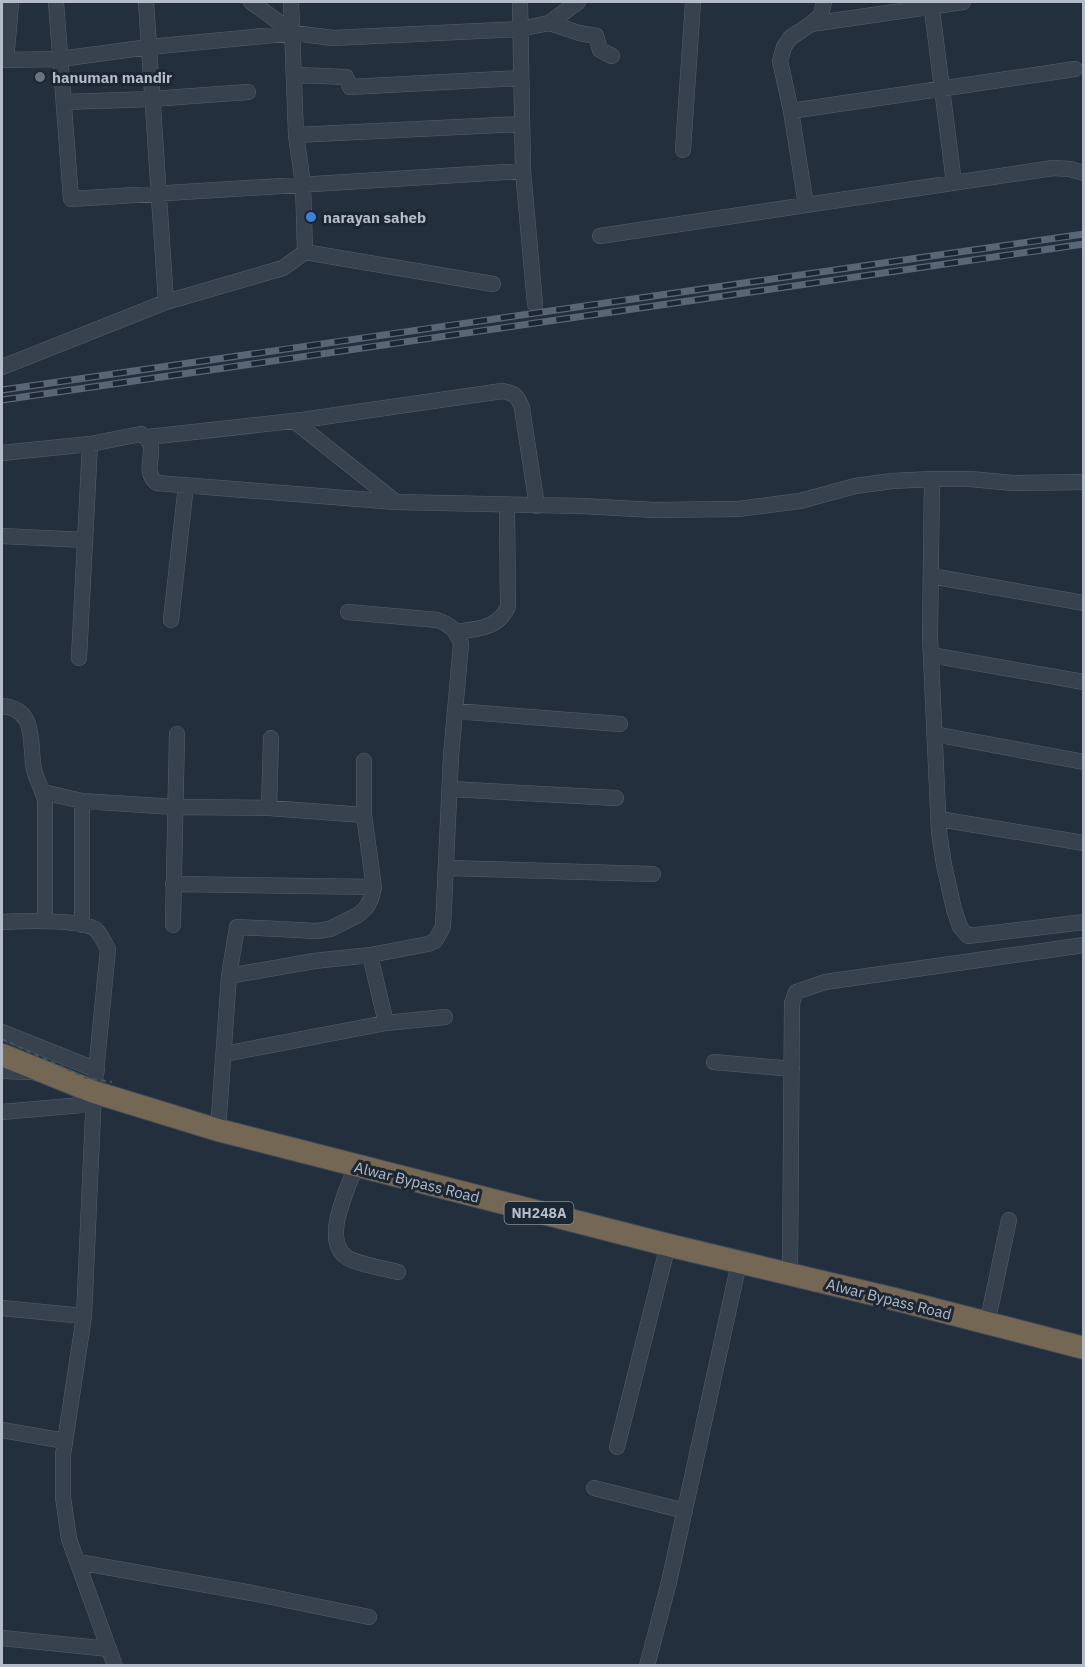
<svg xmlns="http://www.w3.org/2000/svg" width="1085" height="1667" viewBox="0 0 1085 1667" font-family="'IBM Plex Sans',sans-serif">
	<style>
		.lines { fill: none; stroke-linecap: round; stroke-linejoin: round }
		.minor-casing { stroke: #565f6c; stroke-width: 16 }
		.highway-casing { stroke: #434c59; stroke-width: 24 }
		.minor { stroke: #38414e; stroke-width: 15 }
		.highway { stroke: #746855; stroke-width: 22 }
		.rail-casing { stroke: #5a6575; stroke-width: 7 }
		.rail { stroke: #1d2633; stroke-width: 4.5; stroke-dasharray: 14; stroke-linecap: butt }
		.path-bridge { stroke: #44595c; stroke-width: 2; stroke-dasharray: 4.5 4.5; stroke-linecap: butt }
		.worship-dot { fill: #6b7280; stroke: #1d2633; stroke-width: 2 }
		.shop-dot { fill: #3f7fe0; stroke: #1d2633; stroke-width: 2 }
		.labels { text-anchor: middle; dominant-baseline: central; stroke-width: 6; stroke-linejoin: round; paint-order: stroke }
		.shield { fill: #1d2633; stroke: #878f9c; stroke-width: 1.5 }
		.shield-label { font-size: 14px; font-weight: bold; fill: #b4bcc9 }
		.poi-label { font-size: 15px; font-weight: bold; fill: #b4bcc9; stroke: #1d2633; text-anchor: start }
		.street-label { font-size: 15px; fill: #b4bcc9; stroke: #1d2633 }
	</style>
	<rect width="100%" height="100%" fill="#242f3e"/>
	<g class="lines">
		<g class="minor-casing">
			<path id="minor" d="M56,2l15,197 452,-28
				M146,2l20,300
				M251,2l43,31
				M520,2l3,169 12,133
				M931,2l23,181
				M2,5h9l-5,55
				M549,23l30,10 17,3 4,14 12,6
				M811,24l152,-22
				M2,60l58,-1 89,-12 145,-14 39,5 187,-9 29,-6 29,-21
				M295,75l51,2 4,10 171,-9
				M64,102l88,-3 96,-7
				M791,111l284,-42
				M296,135l226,-11
				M683,150l10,-148
				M806,205l-15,-94 -11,-50 4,-14 6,-9 21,-14 10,-9 3,-13
				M600,236l453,-68 17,1 14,4
				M305,252l188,32
				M2,367l164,-65 117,-34 22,-16 -2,-68 -7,-49 -5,-133
				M294,421l102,81
				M148,437l154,-17 200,-29c12,2 16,5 20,17l15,98
				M2,453l88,-9 51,-10c23,13 -3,34 16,49l239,19 186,4 72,4 84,-1 62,-8 55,-15 37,-5 40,-2h38l43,4 71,-1
				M932,479l-2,157 9,196 5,33 10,44 6,18 8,9 116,-14
				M2,536l83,4
				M931,576l153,27
				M348,612l89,8c14,5 19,10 24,24l-10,112 -8,171 -8,14 -7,3 -58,11 16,68
				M171,620l15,-135
				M457,632c22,-4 40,-3 51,-25l-1,-101
				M931,655l153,27
				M79,658l11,-214
				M2,706c36,3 27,38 32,64 3,11 9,20 11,31v120
				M455,711l165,13
				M934,734l150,28
				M450,789l166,9
				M43,792l39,9 93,6 94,1 95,7
				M269,808l2,-70
				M939,819l145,24
				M447,868l206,6
				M173,884l201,3
				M2,922c19,-1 78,-3 93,7 6,5 9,13 13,20l-14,143 -10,224 -21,139v42l6,42 46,127
				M82,925v-124
				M173,925l4,-191
				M229,976l85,-15 56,-6
				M2,1032l95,38
				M224,1054l162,-31 59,-6
				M714,1062l78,7
				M2,1071l29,1
				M2,1112l91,-8
				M218,1130l11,-154 8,-49 80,4 13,-2 28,-14 8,-7 5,-9 3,-12 -10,-72v-54
				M356,1166c-9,25 -38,80 -4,94 14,6 31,8 46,12
				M790,1275l2,-272 4,-11 29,-10 259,-37
				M2,1308l82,8
				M987,1324l22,-104
				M2,1430l63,11
				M617,1447l51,-202
				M594,1488l91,23
				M78,1562l174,31 117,24
				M2,1638l107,11
				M647,1666l22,-84 70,-319"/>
		</g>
		<g class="highway-casing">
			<path id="highway" d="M2,1055l92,37 124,38 450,115 230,55 186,48"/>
		</g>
		<use href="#minor" class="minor"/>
		<use href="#highway" class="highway"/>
		<g class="rail-casing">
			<path id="rail" d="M2,390l1082,-156
				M2,400l1082,-156"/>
		</g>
		<use href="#rail" class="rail"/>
		<path class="path-bridge" d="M2,1039l84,39 26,4"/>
	</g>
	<circle class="worship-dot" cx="40" cy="77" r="6"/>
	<circle class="shop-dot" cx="311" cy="217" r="6"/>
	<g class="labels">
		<rect class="shield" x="504.5" y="1202" width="69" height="22" rx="4.5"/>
		<g class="shield-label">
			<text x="539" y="1213">NH248A</text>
		</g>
		<g class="poi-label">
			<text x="52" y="77">hanuman mandir</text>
			<text x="323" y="217">narayan saheb</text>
		</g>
		<g class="street-label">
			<text transform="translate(417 1182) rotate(14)">Alwar Bypass Road</text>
			<text transform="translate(889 1299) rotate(14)">Alwar Bypass Road</text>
		</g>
	</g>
	<rect width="1085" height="1667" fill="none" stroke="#b4bcc9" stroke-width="6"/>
</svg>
